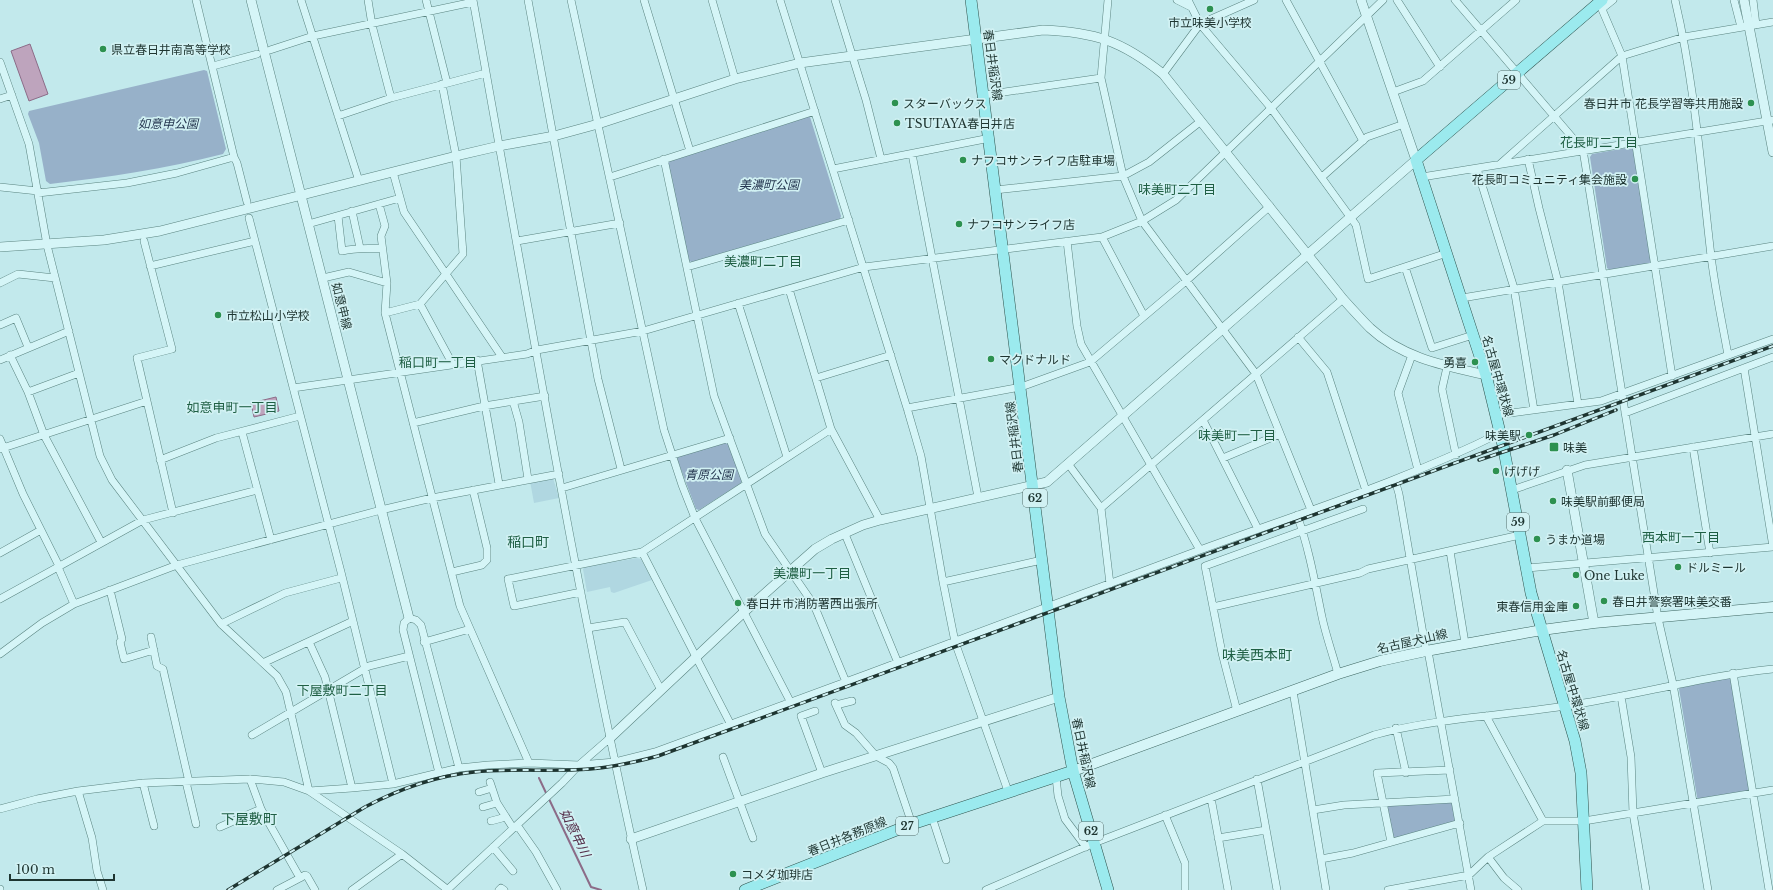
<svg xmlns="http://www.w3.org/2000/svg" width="1773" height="890" viewBox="0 0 1773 890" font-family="'Libre Baskerville','Noto Sans JP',serif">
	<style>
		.farmland { fill: #b0d7e1 }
		.green { fill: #97b1c9 }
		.water { fill: #bea4bd; stroke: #8c6c88 }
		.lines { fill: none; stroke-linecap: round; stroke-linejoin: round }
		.stream { stroke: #8c6c88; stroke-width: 2 }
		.minor-casing { stroke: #5a8480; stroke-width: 8 }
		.tertiary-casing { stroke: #5a8480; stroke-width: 10 }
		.secondary-casing { stroke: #3d6661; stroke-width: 11 }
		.primary-casing { stroke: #2e524c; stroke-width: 12 }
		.minor { stroke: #d5f5f7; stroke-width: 7 }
		.tertiary { stroke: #d5f5f7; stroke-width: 9 }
		.secondary { stroke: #d5f5f7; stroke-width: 10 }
		.primary { stroke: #9beaee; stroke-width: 11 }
		.rail-casing { stroke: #1e3531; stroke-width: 3.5 }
		.rail { stroke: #d1f1f3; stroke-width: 2; stroke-dasharray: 6; stroke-linecap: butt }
		.poi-dot { fill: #2d9150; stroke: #d1f1f3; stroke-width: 1.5 }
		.labels { text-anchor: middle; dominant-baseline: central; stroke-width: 3.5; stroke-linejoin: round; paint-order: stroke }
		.shield { fill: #d1f1f3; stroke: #546d6b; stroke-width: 1 }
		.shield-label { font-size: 11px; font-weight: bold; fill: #1e3531 }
		.poi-label { font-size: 12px; fill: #1e3531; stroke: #d1f1f3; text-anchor: start }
		.street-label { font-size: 12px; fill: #1e3531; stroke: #d1f1f3 }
		.park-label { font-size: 12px; font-style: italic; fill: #253650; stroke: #d1f1f3 }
		.neighbourhood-label { font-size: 13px; fill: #1f5f44; stroke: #d1f1f3 }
		.water-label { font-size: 13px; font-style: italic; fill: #542e49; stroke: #d1f1f3 }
		.quarter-label { font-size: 14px; fill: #1f5f44; stroke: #d1f1f3 }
	</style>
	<rect width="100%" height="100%" fill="#c2e9ec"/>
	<path class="farmland" d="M553,478l6,20 -25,5 -4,-22z
		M637,558l4,1 11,21 -38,13 -3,-1 -1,-5 -23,5 -4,-23 1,-2z"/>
	<path class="green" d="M204,70l3,1 19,78 -3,5c-58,15 -114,23 -173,30l-4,-3 -7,-38 -11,-29 1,-3z
		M808,116l2,1 31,99 -1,3 -148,43 -3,-1 -21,-98 2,-2z
		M1632,147l3,2 16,112 -2,3 -39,6 -3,-2 -17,-111 2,-3z
		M725,443l3,1 14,36 -1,3 -42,27 -3,-1 -19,-50 1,-3z
		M1731,678l18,111 -1,2 -50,8 -1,-2 -18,-108 2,-3z
		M1450,802l3,1 3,17 -2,4 -59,15 -3,-2 -6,-29 2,-2z"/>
	<path class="water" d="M30,44l18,50 -19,7 -18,-50z
		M276,397l3,14 -25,6 -3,-14z"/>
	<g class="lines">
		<path class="stream" d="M539,778l8,17
			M549,799l42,88 10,3"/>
		<g class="minor-casing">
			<path id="minor" d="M196,0l38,157 3,6 10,39
				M301,0l58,181
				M368,0l4,25 19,73
				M426,0l21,83
				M473,0c54,297 103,595 170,890
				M528,0l70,379 23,90
				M571,0l93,430 18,55 13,33 96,185
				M644,0l46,151
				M712,0l23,79
				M780,0l127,408 14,48 22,126 12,60 53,149
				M835,0l31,100 15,59
				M1108,0l-7,78 22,98 19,45 114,153 55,136
				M1177,0l14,7
				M1188,0l12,24 71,84 85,117 12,54 79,-26
				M1286,0l77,141
				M1397,0l43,67
				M1455,0l128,150 75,468 15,66 35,206
				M1598,0l24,56 50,320
				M1675,0c20,85 26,170 36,256 4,33 11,66 17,99
				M1734,0l7,27
				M1753,0l3,25
				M1603,8l10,-8
				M270,50l43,-14 160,-34
				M0,62l29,82 18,101 53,211 12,24 109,144 56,52 9,16 23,99 93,63 46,36
				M213,66l44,-12
				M1163,74l37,-50 54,-24
				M1393,92l30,-11 93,-81
				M984,95l117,-17
				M0,99l12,-4
				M338,116l53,-18 95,-25
				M912,154l66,343
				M664,159l50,237 51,138 49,71 32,77
				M1528,159l11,49 19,74 20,122
				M1500,164l122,-108 62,-19 89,-15
				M833,169l157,-31
				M1477,169l37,119 20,122
				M393,172l11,40 98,145
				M610,177l205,-66
				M1322,177l45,-40 37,-13
				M1422,177l351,-57
				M0,187l38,4
				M995,190l128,-14 26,-14 52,-41
				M38,193l89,-10 50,-10 57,-16
				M379,204l6,22 -4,10 6,47 -2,30 75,293 69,157
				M352,211l8,37
				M338,216l4,35c14,-3 26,-2 40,-3
				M249,218l6,23
				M308,224l92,-26
				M1102,237l42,79
				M144,241l28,108 -35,9 36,155
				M517,241l103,-18
				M1067,241l10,85 4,18 119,206
				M150,266l105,-25 86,331 52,212
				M687,267l162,-47
				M1405,267l27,81 41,-13
				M323,278l26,-6 38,11
				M0,283l18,-9 37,4
				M789,289l42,140 49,91
				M1462,298l311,-52
				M738,303l49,154
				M420,304l32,59
				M385,313l35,-9 43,-50 -7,-98 -14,-72
				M0,325l16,-7 12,29
				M1298,337l29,35 39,119
				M10,355l18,37 16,43 57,107
				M1412,355l-14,38 20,77
				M0,360l69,-29
				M477,360l22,124
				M1447,367l-5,22 14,66
				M1744,368l29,179
				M816,378l75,-23
				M293,388l234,-34 10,-4 106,-19 221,-64 238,-30 40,-16 34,-21 207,-200
				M28,392l51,-19
				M513,401l6,21 9,57
				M907,408l114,-21 69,-25 96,-81 84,-75
				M1625,413l148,-56
				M1496,415l105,-14 172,-62
				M1203,420l55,109
				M413,423l71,-17 61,-10
				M242,432l29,108
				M0,439l23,55 36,72
				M1693,447l17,106
				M0,449l147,-48
				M1223,458l57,-24
				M160,460l56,-22 84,-22
				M1069,465l32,43
				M1395,480l4,14 27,157
				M562,488l168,-50
				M1512,490l73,-25 188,-31
				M1297,515c12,33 18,68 25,102 4,19 11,38 16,57
				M845,534l53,129
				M1450,551l15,92
				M642,552l89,173
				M0,553l41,-23
				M58,567l16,37
				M1527,568l246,-21
				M452,572l30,-7 5,-5v-12l-14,-58
				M943,582l99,-22
				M1110,584l-9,-76 242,-209
				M110,590l12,49 -2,3 4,17 30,-9
				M581,592l-67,14 -6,-27 134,-27 189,-123
				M0,599l143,-79 114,-30
				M1213,607l147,-34 8,-4 152,-34
				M221,624l64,-31 56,-15
				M588,628l37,-6 36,68
				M151,637l6,29 6,3 26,113
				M309,642l16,35 27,111
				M424,642l46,-13
				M1428,651l43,239
				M0,654l42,-31 32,-19 103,-39 204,-55 51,-12 127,-24
				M265,662l88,-41
				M1733,673l36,217
				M1293,691l33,199
				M1621,696l10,61 2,56 13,77
				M835,703l10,22 11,8 20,23 13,7 4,5 19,56
				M836,705l16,-4
				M815,711l-14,5 21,57
				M1237,711l-15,-58 -17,-87 158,-57
				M1486,716l57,105
				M1396,728l10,45
				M252,735l117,-69 40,-10
				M723,757l30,81
				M439,773l-36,-143 1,-7 5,-5 7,2 5,5 38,143
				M1056,777l2,19 7,23 21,28
				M250,779l11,30 39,69 5,-3 2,1 8,14
				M1257,779l20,111
				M186,782l10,42
				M490,782l7,21 16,25
				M143,783l11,43
				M78,791l14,47 5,33 6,19
				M479,792l13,-4
				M1211,798l17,92
				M483,807l14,-4
				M0,809l37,-10 41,-8 65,-8 107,-4 34,3 25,9 43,-3 41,-4 66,-16 29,-3 41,-2 50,2 36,-3 40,-10c182,-66 364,-135 545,-202 101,-37 204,-69 300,-117
				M1313,810l31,-5 111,-6
				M1165,815l20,48v27
				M932,817l14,43
				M491,821l15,-4
				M517,825l19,27 21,38
				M220,827l41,-18
				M1218,838l48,-8
				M1391,842l-14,-69 73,-3
				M493,847l20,24
				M1488,857l16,21 14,12
				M1321,859l32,-6 107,-30
				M0,889v1
				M277,890l23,-12
				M352,890l50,-36
				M447,890l115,-107 17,-18 31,-27
				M499,890l2,-2 3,2
				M986,890l108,-47 280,-108c62,-17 127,-19 191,-29 70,-10 137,-30 208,-37
				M1388,890l81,-15 19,-18 55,-36h41l189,-31"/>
		</g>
		<g class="tertiary-casing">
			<path id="tertiary" d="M251,0l158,618
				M1744,0l29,152
				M0,247l104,-7 56,-9 296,-75 43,-10 55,-10 44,-12 137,-45 65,-16 243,-33c52,2 79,11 120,44l180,225c9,10 18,20 27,29 32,30 76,38 116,47
				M1567,470l27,153
				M610,738l134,-126 71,-63 17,-10 31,-14 17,-5 167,-38 369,-322 -55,-160
				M631,839l191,-66 237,-76"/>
		</g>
		<g class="secondary-casing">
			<path id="secondary" d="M1073,771l265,-97 42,-13 46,-10 116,-21 52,-7 179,-16"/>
		</g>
		<g class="primary-casing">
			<path id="primary" d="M971,0l88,697 14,74 35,119
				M745,890l167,-66 161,-53
				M1587,890l-6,-117 -6,-32 -44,-148 -28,-148 -17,-70 -70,-215 186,-160"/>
		</g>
		<use href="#minor" class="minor"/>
		<use href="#tertiary" class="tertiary"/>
		<use href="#secondary" class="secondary"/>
		<use href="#primary" class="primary"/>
		<g class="rail-casing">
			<path id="rail" d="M1479,460l75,-25 62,-25
				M228,890l137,-83c34,-18 71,-31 109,-35 39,-4 77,0 116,-3 23,-2 46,-7 68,-13l1115,-410"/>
		</g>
		<use href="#rail" class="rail"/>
	</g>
	<g class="poi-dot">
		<circle cx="1210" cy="9" r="4"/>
		<circle cx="103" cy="49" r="4"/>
		<circle cx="895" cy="103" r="4"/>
		<circle cx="1751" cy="103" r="4"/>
		<circle cx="897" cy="123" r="4"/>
		<circle cx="963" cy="160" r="4"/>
		<circle cx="1635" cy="179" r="4"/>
		<circle cx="959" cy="224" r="4"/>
		<circle cx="218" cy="315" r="4"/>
		<circle cx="991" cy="359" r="4"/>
		<circle cx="1475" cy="362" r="4"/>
		<circle cx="1529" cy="435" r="4"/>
		<rect x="1549" y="442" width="10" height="10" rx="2"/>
		<circle cx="1496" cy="471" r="4"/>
		<circle cx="1553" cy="501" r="4"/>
		<circle cx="1537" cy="539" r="4"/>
		<circle cx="1678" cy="567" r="4"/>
		<circle cx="1576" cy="575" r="4"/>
		<circle cx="1604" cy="601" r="4"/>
		<circle cx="738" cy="603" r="4"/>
		<circle cx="1576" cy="606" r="4"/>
		<circle cx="733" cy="874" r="4"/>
	</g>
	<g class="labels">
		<g class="shield">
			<rect x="1498" y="71" width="22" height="18" rx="3"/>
			<rect x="1023" y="489" width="24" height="18" rx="3"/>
			<rect x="1507" y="513" width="22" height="18" rx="3"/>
			<rect x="896" y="817" width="22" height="18" rx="3"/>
			<rect x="1079" y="822" width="24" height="18" rx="3"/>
		</g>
		<g class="shield-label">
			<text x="1509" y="80">59</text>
			<text x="1035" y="498">62</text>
			<text x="1518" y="522">59</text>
			<text x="907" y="826">27</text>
			<text x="1091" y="831">62</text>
		</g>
		<g class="poi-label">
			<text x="1210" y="22" text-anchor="middle">市立味美小学校</text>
			<text x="111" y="49">県立春日井南高等学校</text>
			<text x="903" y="103">スターバックス</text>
			<text x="1743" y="103" text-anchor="end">春日井市 花長学習等共用施設</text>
			<text x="905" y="123">TSUTAYA春日井店</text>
			<text x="971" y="160">ナフコサンライフ店駐車場</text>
			<text x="1627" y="179" text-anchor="end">花長町コミュニティ集会施設</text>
			<text x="967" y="224">ナフコサンライフ店</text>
			<text x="226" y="315">市立松山小学校</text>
			<text x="999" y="359">マクドナルド</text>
			<text x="1467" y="362" text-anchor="end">勇喜</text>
			<text x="1521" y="435" text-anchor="end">味美駅</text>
			<text x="1563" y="447">味美</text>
			<text x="1504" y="471">げげげ</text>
			<text x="1561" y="501">味美駅前郵便局</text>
			<text x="1545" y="539">うまか道場</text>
			<text x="1686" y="567">ドルミール</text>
			<text x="1584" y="575">One Luke</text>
			<text x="1612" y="601">春日井警察署味美交番</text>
			<text x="746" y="603">春日井市消防署西出張所</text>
			<text x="1568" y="606" text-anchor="end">東春信用金庫</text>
			<text x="741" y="874">コメダ珈琲店</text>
		</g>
		<g class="street-label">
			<text transform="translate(993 65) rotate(82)">春日井稲沢線</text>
			<text transform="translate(342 306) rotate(76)">如意申線</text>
			<text transform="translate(1498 376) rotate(74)">名古屋中環状線</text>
			<text transform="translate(1014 437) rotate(-97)">春日井稲沢線</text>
			<text transform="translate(1412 641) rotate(-13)">名古屋犬山線</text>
			<text transform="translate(1573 690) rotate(73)">名古屋中環状線</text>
			<text transform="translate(1084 753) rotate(78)">春日井稲沢線</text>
			<text transform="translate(847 836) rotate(-22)">春日井各務原線</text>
		</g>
		<g class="park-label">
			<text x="168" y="123">如意申公園</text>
			<text x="769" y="184">美濃町公園</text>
			<text x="709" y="474">青原公園</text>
		</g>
		<g class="neighbourhood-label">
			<text x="1599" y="142">花長町二丁目</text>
			<text x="1177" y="189">味美町二丁目</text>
			<text x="763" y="261">美濃町二丁目</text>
			<text x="438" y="362">稲口町一丁目</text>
			<text x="232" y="407">如意申町一丁目</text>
			<text x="1237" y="435">味美町一丁目</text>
			<text x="1681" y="537">西本町一丁目</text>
			<text x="812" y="573">美濃町一丁目</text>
			<text x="342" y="690">下屋敷町二丁目</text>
		</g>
		<g class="water-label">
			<text transform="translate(575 833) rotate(64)">如意申川</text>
		</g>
		<g class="quarter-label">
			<text x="528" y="542">稲口町</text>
			<text x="1257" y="655">味美西本町</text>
			<text x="249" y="819">下屋敷町</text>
		</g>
	</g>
	<path d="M10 874v6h104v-6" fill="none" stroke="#1e3531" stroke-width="2"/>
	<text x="16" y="874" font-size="12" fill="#1e3531" stroke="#d1f1f3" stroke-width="3" paint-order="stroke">100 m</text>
</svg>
